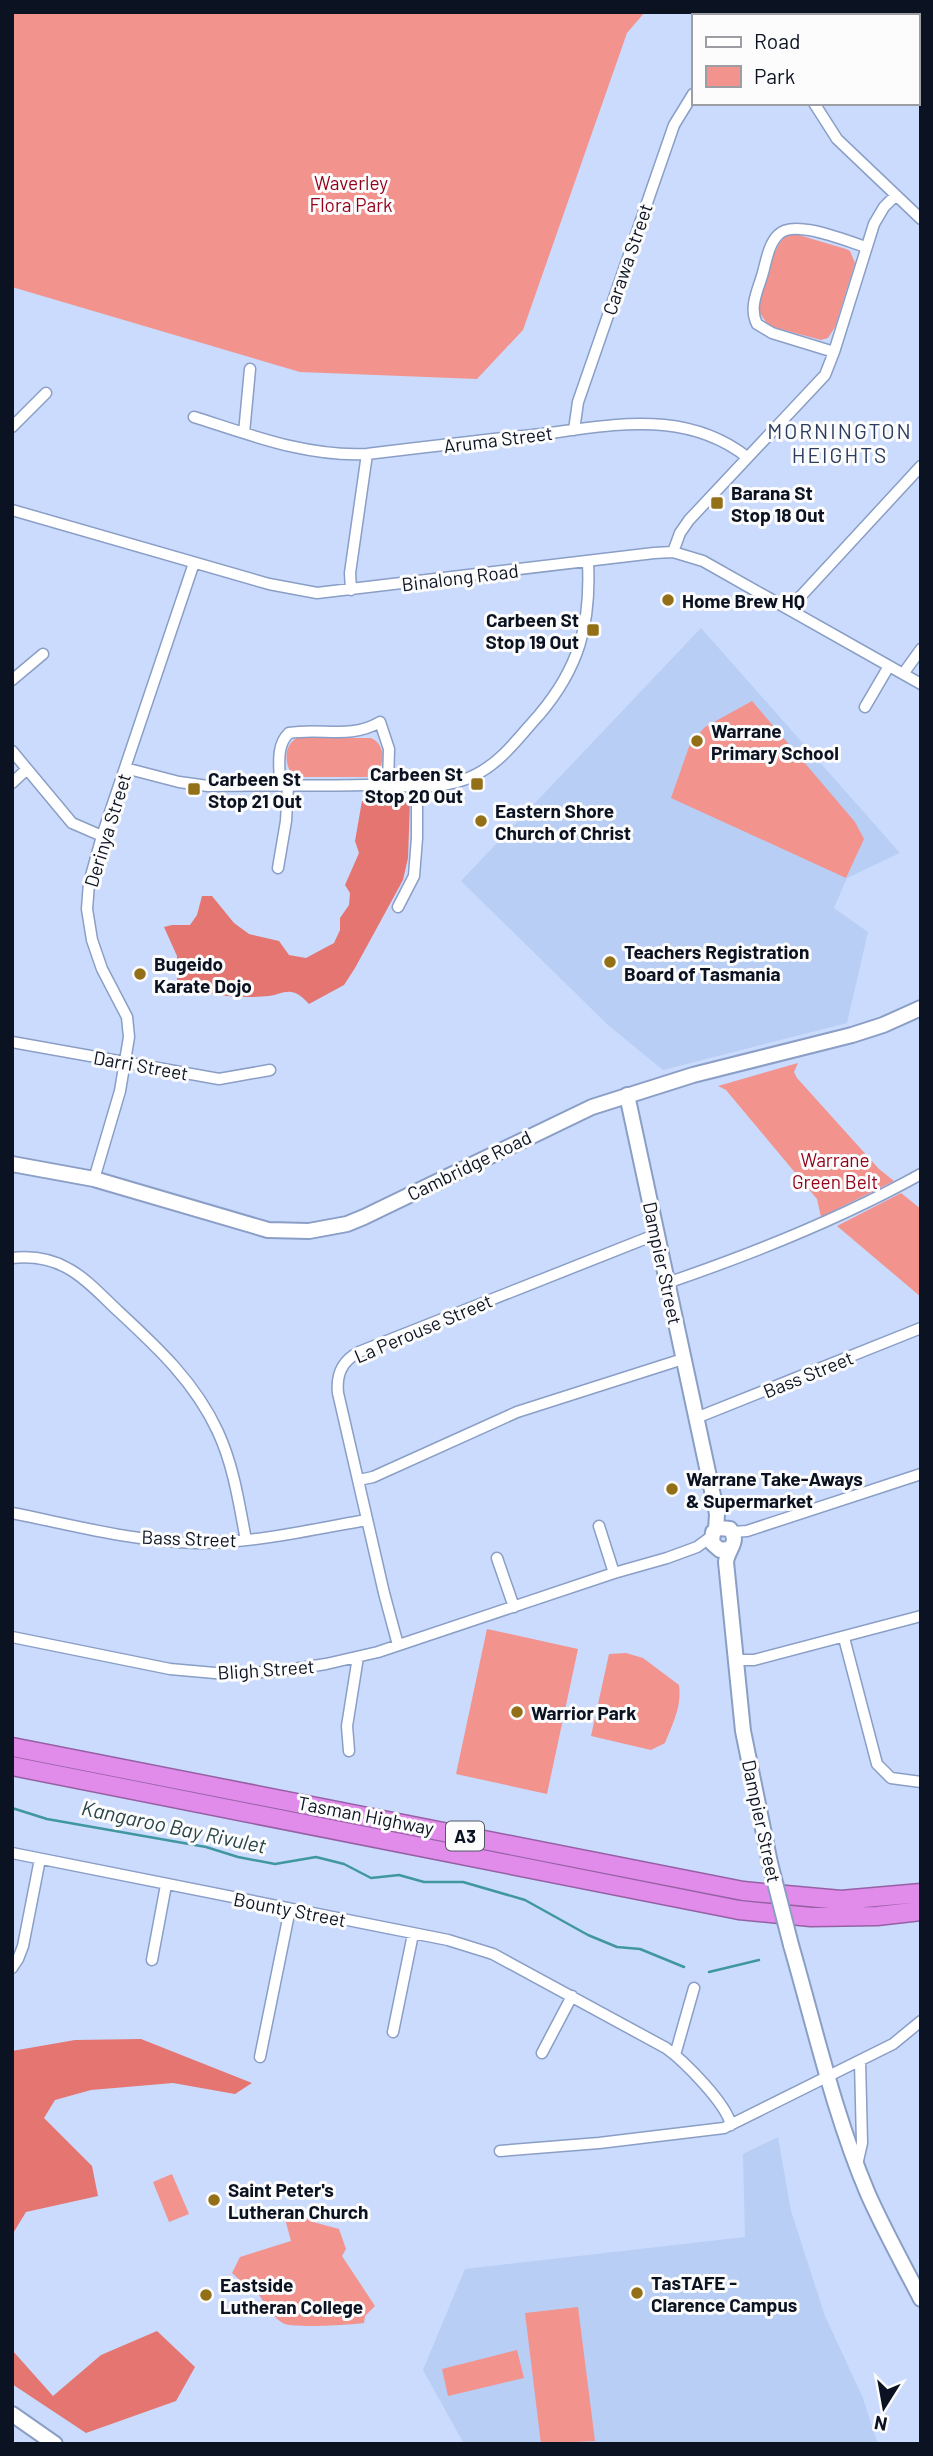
<svg xmlns="http://www.w3.org/2000/svg" width="933" height="2456" viewBox="0 0 933 2456" font-family="Barlow,sans-serif">
	<style>
		.built { fill: #b9cef5 }
		.green { fill: #f2938e }
		.forest { fill: #e47571 }
		.lines { fill: none; stroke-linecap: round; stroke-linejoin: round }
		.stream { stroke: #41979f; stroke-width: 2.5 }
		.street-casing { stroke: #8a9ec6; stroke-width: 13 }
		.secondary-casing { stroke: #8a9ec6; stroke-width: 18 }
		.highway-casing { stroke: #9661a4; stroke-width: 21 }
		.street { stroke: #fff; stroke-width: 10 }
		.secondary { stroke: #fff; stroke-width: 14 }
		.highway { stroke: #e18bea; stroke-width: 18 }
		.secondary-bridge-casing { stroke: #8a9ec6; stroke-width: 18; stroke-linecap: butt }
		.secondary-bridge { stroke: #fff; stroke-width: 14 }
		.poi-dot { fill: #936f17; stroke: #fcfcfc; stroke-width: 2.5 }
		.labels { text-anchor: middle; dominant-baseline: central; stroke-width: 6; stroke-linejoin: round; paint-order: stroke }
		.shield { fill: #fcfcfc; stroke: #535863; stroke-width: 2 }
		.shield-label { font-size: 18px; font-weight: bold; fill: #0b1221 }
		.park-label { font-size: 19px; fill: #930119; stroke: #fcfcfc }
		.street-label { font-size: 19px; fill: #0b1221; stroke: #fcfcfc }
		.poi-label { font-size: 19px; font-weight: bold; fill: #0b1221; stroke: #fcfcfc; text-anchor: start }
		.neighbourhood-label { font-size: 21px; letter-spacing: 2px; fill: #2b3c5e; stroke: #fcfcfc }
		.water-label { font-size: 21px; font-style: italic; fill: #294548; stroke: #fcfcfc }
	</style>
	<rect width="100%" height="100%" fill="#cadbfd"/>
	<path class="built" d="M701,628l199,225 -53,25 -13,30 34,24 -21,91 -184,47 -55,-45 -147,-144z
		M778,2137l13,74 34,105 38,82 13,41 4,5h-416l-41,-74 42,-101 280,-32 -2,-83z"/>
	<path class="green" d="M12,12h633l-18,21 -104,297 -46,49 -177,-7 -288,-85z
		M792,233l54,16 4,2 5,12 -20,64 -7,11 -7,2 -52,-14 -10,-14v-9c6,-19 14,-65 33,-70z
		M752,701l103,121 9,17 -18,39 -175,-80 19,-54 15,-17z
		M297,738h74c16,7 14,28 3,39h-80c-10,-11 -11,-32 3,-39z
		M798,1063l-4,9 3,6 82,91 15,12 -73,36 -4,-18 -91,-109 -8,-4z
		M901,1193l20,16v88l-84,-71z
		M487,1629l91,20 -31,145 -91,-20z
		M626,1653l17,5 36,27c3,21 -6,38 -14,58l-14,7 -60,-14 18,-82z
		M172,2174l17,40 -20,8 -16,-40z
		M297,2211l16,11 26,7 7,20 -4,7 33,50 -10,10 -1,7c-15,2 -66,5 -79,1 -12,-5 -22,-23 -29,-34l-3,2 -21,-19 8,-16 51,-16 -7,-26z
		M578,2307l17,134 -54,3 -16,-131z
		M517,2350l7,28 -76,18 -6,-27z"/>
	<path class="forest" d="M362,801l48,1 -2,56 -5,22 -48,88 -11,17 -35,19c-6,-6 -10,-11 -18,-12 -7,-1 -14,3 -22,4 -29,3 -66,0 -92,-14v-26l-13,-29 8,-2h18l7,-10 5,-19h10l22,27 15,11 30,7 10,14 17,3 28,-15 6,-13v-12l9,-13 1,-12 -5,-8 14,-32 -4,-12z
		M141,2039l111,44 -17,11 -62,-11 -82,7 -36,10 -11,18 48,48 6,30 -72,16 -14,23v-184l63,-11z
		M157,2331l38,36 -19,34 -90,32 -74,-49v-34l41,46 48,-41z"/>
	<g class="lines">
		<path class="stream" d="M12,1808l35,11 159,28 32,10 37,7 41,-7 28,7 27,14 28,-3 25,7h39l62,18 63,35 29,12 23,2 44,18
			M709,1972l50,-12"/>
		<g class="street-casing">
			<path id="street" d="M854,16l8,-4
				M814,103l23,36 84,80
				M834,352l-62,-19 -15,-9c-8,-16 0,-32 5,-48 4,-13 6,-31 16,-41 15,-17 68,6 88,12
				M194,417c57,18 112,40 173,37 58,-7 116,-14 175,-20 39,-5 82,-13 122,-9 30,3 60,14 83,32
				M12,427l34,-34
				M574,430l4,-28 96,-277 19,-31
				M244,433l6,-64
				M12,510l257,74 48,9 337,-40 19,-1 30,9 218,123
				M673,552l7,-19 9,-13 136,-145 9,-23 40,-128 10,-17 11,-11
				M351,590l-1,-17 17,-119
				M789,609l132,-143
				M903,674l18,-25
				M12,680l31,-26
				M865,707l24,-41
				M12,751l60,72 30,13
				M125,768l54,14 29,4c53,-1 107,0 160,-1 34,0 73,7 105,-9 28,-13 46,-39 66,-61 40,-47 52,-91 49,-152
				M12,783l15,-14
				M280,786c0,-18 -5,-40 9,-53 33,-6 60,7 91,-11l9,27 -1,36
				M278,868l8,-47 2,-35
				M398,907l16,-31 3,-38v-52
				M12,1042l207,37 51,-9
				M94,1179l26,-88 9,-54 -2,-20 -25,-48 -10,-29 -5,-31 2,-26 13,-47 92,-273
				M12,1258c19,-2 40,1 57,11 18,10 33,27 48,41 40,37 78,72 101,122 16,35 21,72 28,108
				M667,1283c88,-30 173,-64 254,-109
				M696,1418l225,-90
				M359,1480l14,-3 144,-65 166,-53
				M12,1513c61,12 123,29 185,30 57,0 114,-13 169,-23
				M599,1526l15,47
				M733,1532l14,-1 174,-57
				M497,1558l17,49
				M12,1637l158,32 56,5 55,-3 45,-7 52,-12 236,-79 53,-15 30,-11 15,-11
				M844,1638l33,126 14,14 30,4
				M398,1645l-14,-52 -46,-200c-2,-19 4,-32 21,-41l298,-118
				M734,1660h20l167,-44
				M349,1751l-2,-25 11,-69
				M12,1853l436,87 45,14 173,94c18,13 60,55 65,77
				M152,1960l14,-75
				M12,1968l6,-9 5,-13 17,-87
				M393,2032l20,-98
				M542,2053l30,-57
				M675,2055l19,-67
				M260,2057l30,-148
				M500,2151l99,-8 125,-15 169,-84 28,-23
				M857,2165l5,-22 -2,-82"/>
		</g>
		<g class="secondary-casing">
			<path id="secondary" d="M627,1095l90,419 -1,16
				M12,1164l82,15 174,51 41,1 38,-7 17,-7 228,-110 101,-32 159,-40 31,-10 38,-17
				M728,1549l-8,1 -8,-7 1,-11 6,-4 11,1c10,13 -2,19 -4,33l17,169 27,132
				M791,1945c24,83 43,169 77,249 16,36 35,70 53,105
				M12,2414l43,30"/>
		</g>
		<g class="highway-casing">
			<path id="highway" d="M12,1747l731,144 98,9 80,-7
				M12,1766l727,144 72,7 66,-1 44,-5"/>
		</g>
		<use href="#street" class="street"/>
		<use href="#secondary" class="secondary"/>
		<use href="#highway" class="highway"/>
		<g class="secondary-bridge-casing">
			<path id="secondary-bridge" d="M770,1863l21,82"/>
		</g>
		<use href="#secondary-bridge" class="secondary-bridge"/>
	</g>
	<g class="poi-dot">
		<rect x="710" y="496" width="14" height="14" rx="3.5"/>
		<circle cx="668" cy="600" r="7"/>
		<rect x="586" y="623" width="14" height="14" rx="3.5"/>
		<circle cx="697" cy="741" r="7"/>
		<rect x="470" y="777" width="14" height="14" rx="3.5"/>
		<rect x="187" y="782" width="14" height="14" rx="3.5"/>
		<circle cx="481" cy="821" r="7"/>
		<circle cx="610" cy="962" r="7"/>
		<circle cx="140" cy="974" r="7"/>
		<circle cx="672" cy="1489" r="7"/>
		<circle cx="517" cy="1712" r="7"/>
		<circle cx="214" cy="2200" r="7"/>
		<circle cx="637" cy="2293" r="7"/>
		<circle cx="206" cy="2295" r="7"/>
	</g>
	<g class="labels">
		<rect class="shield" x="446" y="1821.5" width="38" height="29" rx="5"/>
		<g class="shield-label">
			<text x="465" y="1836">A3</text>
		</g>
		<g class="park-label">
			<text x="351" y="182">Waverley<tspan x="351" dy="22">Flora Park</tspan></text>
			<text x="835" y="1159">Warrane<tspan x="835" dy="22">Green Belt</tspan></text>
		</g>
		<g class="street-label">
			<text transform="translate(627 259) rotate(-71)">Carawa Street</text>
			<text transform="translate(498 439) rotate(-7)">Aruma Street</text>
			<text transform="translate(460 577) rotate(-7)">Binalong Road</text>
			<text transform="translate(107 830) rotate(-73)">Derinya Street</text>
			<text transform="translate(141 1065) rotate(10)">Darri Street</text>
			<text transform="translate(469 1165) rotate(-26)">Cambridge Road</text>
			<text transform="translate(663 1263) rotate(78)">Dampier Street</text>
			<text transform="translate(423 1328) rotate(-23)">La Perouse Street</text>
			<text transform="translate(808 1374) rotate(-22)">Bass Street</text>
			<text transform="translate(189 1538) rotate(2)">Bass Street</text>
			<text transform="translate(266 1669) rotate(-4)">Bligh Street</text>
			<text transform="translate(366 1815) rotate(11)">Tasman Highway</text>
			<text transform="translate(762 1821) rotate(78)">Dampier Street</text>
			<text transform="translate(290 1909) rotate(11)">Bounty Street</text>
		</g>
		<g class="poi-label">
			<text x="731" y="492">Barana St<tspan x="731" dy="22">Stop 18 Out</tspan></text>
			<text x="682" y="600">Home Brew HQ</text>
			<text x="579" y="619" text-anchor="end">Carbeen St<tspan x="579" dy="22">Stop 19 Out</tspan></text>
			<text x="711" y="730">Warrane<tspan x="711" dy="22">Primary School</tspan></text>
			<text x="463" y="773" text-anchor="end">Carbeen St<tspan x="463" dy="22">Stop 20 Out</tspan></text>
			<text x="208" y="778">Carbeen St<tspan x="208" dy="22">Stop 21 Out</tspan></text>
			<text x="495" y="810">Eastern Shore<tspan x="495" dy="22">Church of Christ</tspan></text>
			<text x="624" y="951">Teachers Registration<tspan x="624" dy="22">Board of Tasmania</tspan></text>
			<text x="154" y="963">Bugeido<tspan x="154" dy="22">Karate Dojo</tspan></text>
			<text x="686" y="1478">Warrane Take-Aways<tspan x="686" dy="22">&amp; Supermarket</tspan></text>
			<text x="531" y="1712">Warrior Park</text>
			<text x="228" y="2189">Saint Peter's<tspan x="228" dy="22">Lutheran Church</tspan></text>
			<text x="651" y="2282">TasTAFE -<tspan x="651" dy="22">Clarence Campus</tspan></text>
			<text x="220" y="2284">Eastside<tspan x="220" dy="22">Lutheran College</tspan></text>
		</g>
		<g class="neighbourhood-label">
			<text x="840" y="430">MORNINGTON<tspan x="840" dy="24">HEIGHTS</tspan></text>
		</g>
		<g class="water-label">
			<text transform="translate(174 1826) rotate(12)">Kangaroo Bay Rivulet</text>
		</g>
	</g>
	<rect width="933" height="2456" fill="none" stroke="#0b1221" stroke-width="28"/>
	<rect x="692" y="14" width="228" height="91" fill="#fcfcfc" stroke="#9c9ea4" stroke-width="2"/>
	<rect x="706" y="37" width="35" height="10" fill="#ffffff" stroke="#9c9ea4" stroke-width="2"/>
	<text x="754" y="49" font-size="21" fill="#0b1221">Road</text>
	<rect x="706" y="66" width="35" height="21" fill="#f2938e" stroke="#9c9ea4" stroke-width="2"/>
	<text x="754" y="84" font-size="21" fill="#0b1221">Park</text>
	<g transform="translate(884 2407) rotate(191)" stroke="#fcfcfc" stroke-width="5" paint-order="stroke">
	<path d="M0-5L12 26L0 18L-12 26Z" fill="#0b1221"/>
	<text y="-10" font-size="19" font-weight="bold" text-anchor="middle" fill="#0b1221">N</text>
	</g>
</svg>
